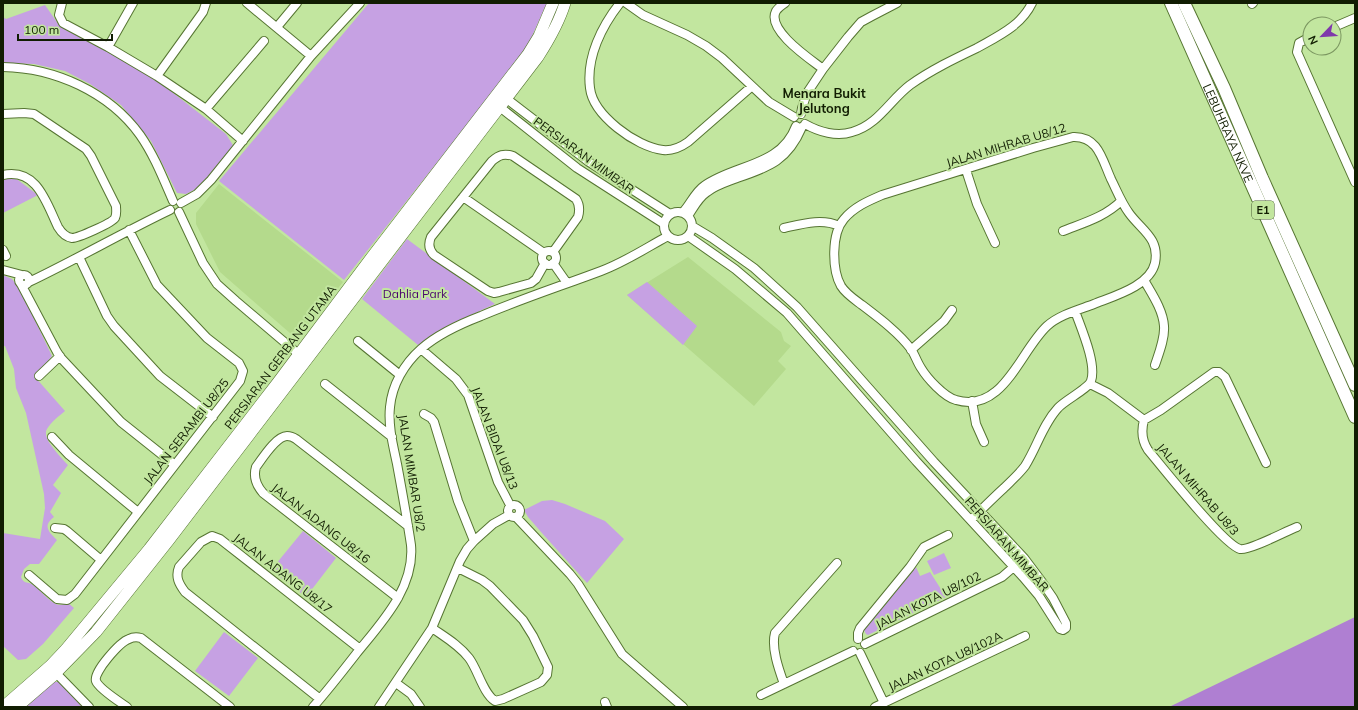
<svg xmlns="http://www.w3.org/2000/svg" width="1358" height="710" viewBox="0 0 1358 710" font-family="Mulish,sans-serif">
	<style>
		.built { fill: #b4da8c }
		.green { fill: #c6a1e3 }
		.forest { fill: #af7fd2 }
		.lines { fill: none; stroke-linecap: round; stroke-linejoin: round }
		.minor-casing { stroke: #567532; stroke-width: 10 }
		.major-casing { stroke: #567532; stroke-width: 12 }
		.highway-casing { stroke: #567532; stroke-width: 14 }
		.minor { stroke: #fff; stroke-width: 8 }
		.major { stroke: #fff; stroke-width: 11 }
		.highway { stroke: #fff; stroke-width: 12 }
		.labels { text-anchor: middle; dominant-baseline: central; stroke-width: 4; stroke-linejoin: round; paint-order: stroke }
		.shield { fill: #c2e69f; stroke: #465931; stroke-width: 1 }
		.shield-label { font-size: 11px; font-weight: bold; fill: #111d02 }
		.street-label { font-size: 12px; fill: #111d02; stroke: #c2e69f }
		.park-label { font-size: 12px; fill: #4b046e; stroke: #c2e69f }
		.neighbourhood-label { font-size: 13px; font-weight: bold; fill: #111d02; stroke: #c2e69f }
	</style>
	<rect width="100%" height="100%" fill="#c2e69f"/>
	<path class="built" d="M219,184l124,98 -43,53 -9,-1 -71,-62 -24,-48v-11z
		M688,257l93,75 3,9 7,5 -13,15 8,8 -32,37 -127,-111z"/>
	<path class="green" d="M369,3h178l-18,40 -10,16 -175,221 -125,-99z
		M45,5l14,20 46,24 58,36 63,49 8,13 -30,38 -18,9 -9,-1 -26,-52 -30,-36 -31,-21 -25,-13 -31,-7 -31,-1v-46l3,2z
		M12,178l6,2 20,15 -35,18v-33z
		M407,239l88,65 -48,22 -29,19 -56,-46z
		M3,275l9,4 8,10 32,67 -17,21 30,34c-6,5 -14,11 -18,18 -6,9 14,28 21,36l-15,20 8,8 -11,19 4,5c-12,9 -5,15 3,23l-18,24h-9l-6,5 -3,8c3,8 7,4 12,8 8,5 14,15 23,19 4,2 8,0 12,-1l6,5 -31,36 -17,15 -8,1 -15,-14v-113l37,6 5,-31 -1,-14 -18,-81 -10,-25 -2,-19 -9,-23h-2z
		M647,282l50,44 -14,19 -56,-50z
		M552,500l13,4 40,17 19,18 -37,44 -46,-51 -13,-15 -4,-7 18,-9z
		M303,531l33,27 -30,39 -35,-27z
		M944,553l7,15 -17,7 -7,-14z
		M916,567l4,9 10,-4 16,25 -78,38 -2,-1 -2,-4z
		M224,632l34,26 -29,38 -34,-25z
		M52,682h9l26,25h-63z"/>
	<path class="forest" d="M1355,617v90h-186z"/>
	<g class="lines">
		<g class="minor-casing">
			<path id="minor" d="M62,3l-3,12 4,8 45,24 49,29 49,33 37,32
				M247,3l64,53
				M620,3c-18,23 -34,54 -30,85 3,27 46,59 73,62 10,1 18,-3 25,-8l63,-55
				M626,3l17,12 44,20 19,11 16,12 47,44 25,15
				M785,3c-3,2 -7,5 -9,8 -10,19 34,48 47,58
				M1252,4l1,-1
				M277,27l20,-24
				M1334,27l21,-9
				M1310,37l-11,6 -2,9 58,130
				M108,47l25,-44
				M3,67c52,1 106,25 137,68 14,20 23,43 33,66
				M157,76l46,-64 3,-9
				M503,96l86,66 81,52
				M496,104l81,64 87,56
				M206,109l58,-68
				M3,114l21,-1 10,1 52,35 5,7 25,50c0,4 1,8 -1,12 -3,5 -37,20 -43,20 -7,-1 -11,-6 -14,-11 -12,-25 -21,-59 -55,-52
				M801,114l1,-6 5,-15 16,-24 25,-32 13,-15 11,-6 25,-13
				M805,124c14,8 32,13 47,8 26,-7 38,-32 58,-47 21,-15 44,-26 67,-37 21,-12 44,-22 55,-45
				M1073,137c25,-1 29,22 38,42 6,12 10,23 18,34 12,17 31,25 26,50 -5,23 -41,33 -61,41 -16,6 -35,11 -47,22 -27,25 -44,88 -91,74 -12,-3 -29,-22 -35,-32 -4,-6 -6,-13 -10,-19 -13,-17 -32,-31 -49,-44 -8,-6 -16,-11 -21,-19 -9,-16 -10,-52 3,-67 10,-12 24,-18 38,-24l151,-47z
				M966,170l11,34 18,39
				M463,197l81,56
				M181,203l16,-9 14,-14 100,-124 49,-53
				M664 226a14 14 0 1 1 28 0a14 14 0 1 1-28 0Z
				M179,212l24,51 14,21 19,17 66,56
				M683,212c7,-7 12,-20 21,-26 30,-22 77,-19 92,-60
				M688,216c6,-9 10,-18 19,-24 9,-7 20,-10 30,-14 33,-11 51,-18 65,-51
				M784,228c18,-4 38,-10 55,-2
				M1063,231c20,-8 42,-14 58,-30
				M688,236l47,33 52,44 129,148 107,116 16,19 21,33 3,1 3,-2v-5l-13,-25 -11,-16 -18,-24 -90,-96 -137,-155 -43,-39 -42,-30 -20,-12
				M3,250l3,6
				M542 258a7 7 0 1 1 14 0a7 7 0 1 1-14 0Z
				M79,257l28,59 7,10 46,50 53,41
				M545,263l-9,16 -5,4 -32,9 -5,1 -6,-2 -54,-36c-5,-5 -6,-11 -3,-18l61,-76c7,-6 12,-8 21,-5l63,43c4,6 4,11 2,18l-25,35
				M553,263l14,20
				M3,270l19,5
				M19 280a5 5 0 1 1 10 0a5 5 0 1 1-10 0Z
				M1144,280c8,14 19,30 20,46 1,12 -5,27 -9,39
				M29,282c48,-23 93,-49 141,-72
				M21,284l36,68 4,6 60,64 54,43
				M358,341l42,34
				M421,349l35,30 12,16 30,87 12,23
				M911,350l33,-29 8,-11
				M39,376l21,-20
				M325,384l67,53
				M1090,384l18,9 36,27c-3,11 -2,21 4,30 15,18 76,95 92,99 9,2 46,-18 57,-22
				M972,401l4,23 8,18
				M424,414l7,4 3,4 24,79 16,40
				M1144,420l17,-10 53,-38h5l6,5 41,86
				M52,437l17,18 69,57
				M508 511a6 6 0 1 1 12 0a6 6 0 1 1-12 0Z
				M516,517l54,57 8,10 44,70 61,53
				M971,520c11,-11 22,-22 33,-32 7,-7 15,-14 21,-22 12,-19 18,-42 33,-58 7,-8 30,-19 33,-27 6,-17 -10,-53 -16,-70
				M55,528l9,1 3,2 34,29
				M29,575l28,24 10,1 8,-6 165,-213 3,-10 -4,-8 -32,-25 -50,-53 -28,-55
				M398,598l-135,-105c-7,-8 -10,-16 -7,-26 6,-8 20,-31 31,-31 3,0 6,1 9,3l112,87
				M432,628c13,9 27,17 37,30 9,12 14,35 26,43l8,-2 38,-17 6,-7 1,-8 -15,-31 -10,-16 -33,-34 -8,-6 -24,-12
				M858,639v-6l2,-5 50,-61 14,-20 24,-12
				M865,644l137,-67 22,-19
				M860,653l24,50
				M53,670l36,37
				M396,683l15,11 9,13
				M784,684c-5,-14 -13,-36 -9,-51l62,-70
				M761,695l92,-44
				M320,699l-135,-107c-6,-8 -10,-15 -6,-25l22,-25 11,-6 8,3 140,110
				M605,702l2,5
				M127,707c-7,-5 -28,-18 -31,-26 -3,-9 24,-39 33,-42 4,-2 8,-2 12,-1l89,69
				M313,707c15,-17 29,-35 43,-53 25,-31 59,-66 55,-109 -4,-27 -9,-54 -14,-81 -4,-19 -9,-38 -7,-57 2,-22 14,-43 31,-58 17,-15 39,-25 60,-33 40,-17 80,-30 120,-45 24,-9 45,-23 67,-35
				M379,707l53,-79 28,-67 7,-12 7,-8 19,-17 16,-9
				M875,707l150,-71"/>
		</g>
		<g class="major-casing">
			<path id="major" d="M3,707l47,-41 16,-17 83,-100 129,-167 96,-128 154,-200 11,-18 14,-33
				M17,707l36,-31 43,-44 73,-92 369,-483c11,-17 21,-34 27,-54"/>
		</g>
		<g class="highway-casing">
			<g id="highway">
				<path id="s1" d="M1171,3l184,414"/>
				<path d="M1184,3l40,85 38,90 93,207"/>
			</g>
		</g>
		<use href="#minor" class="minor"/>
		<use href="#major" class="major"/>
		<use href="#highway" class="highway"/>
	</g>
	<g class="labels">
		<rect class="shield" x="1252" y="201" width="22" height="18" rx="3"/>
		<g class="shield-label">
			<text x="1263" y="210">E1</text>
		</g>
		<g class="street-label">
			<text stroke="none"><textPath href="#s1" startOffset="142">LEBUHRAYA NKVE</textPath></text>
			<text transform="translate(1006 145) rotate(-17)">JALAN MIHRAB U8/12</text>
			<text transform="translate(584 155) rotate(36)">PERSIARAN MIMBAR</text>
			<text transform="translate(280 357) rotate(-53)">PERSIARAN GERBANG UTAMA</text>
			<text transform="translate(186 431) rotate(-52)">JALAN SERAMBI U8/25</text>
			<text transform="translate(495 438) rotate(69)">JALAN BIDAI U8/13</text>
			<text transform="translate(412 473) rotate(81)">JALAN MIMBAR U8/2</text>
			<text transform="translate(1198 489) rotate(49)">JALAN MIHRAB U8/3</text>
			<text transform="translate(321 523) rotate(38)">JALAN ADANG U8/16</text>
			<text transform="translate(1007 544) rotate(49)">PERSIARAN MIMBAR</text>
			<text transform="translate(283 573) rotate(38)">JALAN ADANG U8/17</text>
			<text transform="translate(928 600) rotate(-26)">JALAN KOTA U8/102</text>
			<text transform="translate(945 661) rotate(-25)">JALAN KOTA U8/102A</text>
		</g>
		<g class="park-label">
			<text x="415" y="293">Dahlia Park</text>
		</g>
		<g class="neighbourhood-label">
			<text x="824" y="93">Menara Bukit<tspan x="824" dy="15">Jelutong</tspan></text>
		</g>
	</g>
	<rect width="1358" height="710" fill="none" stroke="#111d02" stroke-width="8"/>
	<g transform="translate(1322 36) rotate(245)"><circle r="19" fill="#c2e69f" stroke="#7b9660"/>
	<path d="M0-3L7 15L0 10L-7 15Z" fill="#7f38ab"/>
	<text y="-6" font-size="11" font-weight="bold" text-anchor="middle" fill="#111d02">N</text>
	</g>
	<path d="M18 34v6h94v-6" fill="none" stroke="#111d02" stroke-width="2"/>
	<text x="24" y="34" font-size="12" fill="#111d02" stroke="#c2e69f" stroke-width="3" paint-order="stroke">100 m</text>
</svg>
